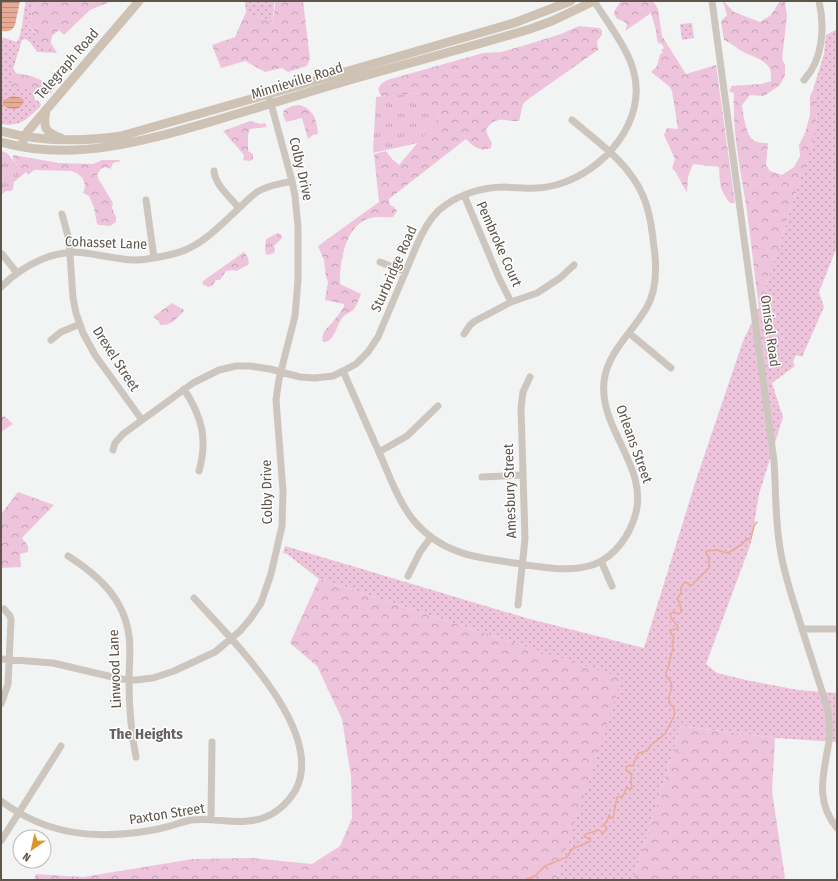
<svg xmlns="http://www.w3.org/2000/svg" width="838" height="881" viewBox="0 0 838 881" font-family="'Fira Sans Condensed',sans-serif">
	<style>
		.grass { fill: url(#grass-dots) }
		.forest { fill: url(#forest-crowns) }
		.park { fill: url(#park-tufts) }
		.water { fill: url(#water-rules) }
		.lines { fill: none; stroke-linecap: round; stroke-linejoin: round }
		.stream { stroke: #e8aa94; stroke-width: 1.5 }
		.minor { stroke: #cdc6bf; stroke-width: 7 }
		.major { stroke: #cec2b4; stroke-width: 9 }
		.labels { text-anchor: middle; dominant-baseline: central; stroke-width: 3; stroke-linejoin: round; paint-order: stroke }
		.street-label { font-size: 14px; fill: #5e554b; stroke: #fff }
		.neighbourhood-label { font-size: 15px; font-weight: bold; fill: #66635f; stroke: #fff }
	</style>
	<defs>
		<pattern id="grass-dots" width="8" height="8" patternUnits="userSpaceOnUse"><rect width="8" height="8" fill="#eec4dc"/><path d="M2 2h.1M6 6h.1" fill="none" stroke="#c4a2b4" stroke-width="1.8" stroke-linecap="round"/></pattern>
		<pattern id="forest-crowns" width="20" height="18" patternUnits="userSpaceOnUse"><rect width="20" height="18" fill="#eec4dc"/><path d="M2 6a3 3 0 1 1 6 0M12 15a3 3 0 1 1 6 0" fill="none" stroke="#c4a2b4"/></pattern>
		<pattern id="park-tufts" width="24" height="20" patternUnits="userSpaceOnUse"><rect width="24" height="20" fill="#eec4dc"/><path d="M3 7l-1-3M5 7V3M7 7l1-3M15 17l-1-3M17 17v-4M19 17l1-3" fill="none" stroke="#c4a2b4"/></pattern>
		<pattern id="water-rules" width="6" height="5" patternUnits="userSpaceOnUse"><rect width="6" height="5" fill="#e8aa94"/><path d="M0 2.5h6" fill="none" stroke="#bf8d7b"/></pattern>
	</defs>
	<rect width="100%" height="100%" fill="#f2f4f4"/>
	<path class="grass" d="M26,1h9l-6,25 18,23 4,-6 6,10 -20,-1 -7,-10 -5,-3 -3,1 -9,29 3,4h-1l8,14 13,4 16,1 -7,4 -10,-2 -1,5 4,2 3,3 -1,3c-13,12 -19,20 -39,17v-87l16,5c7,-13 5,-27 9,-41z
		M245,1h29l-1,22 -27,-11z
		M692,23l2,15 -12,2 -2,-16z
		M837,29v218l-18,45 5,15 -22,50 -6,-2 -3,7 2,4 -23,17 11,34 -24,77 -8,49 -45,121 11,9 29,7 52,10 39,3v49l-62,-4 -94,-12 -48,154h-77l65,-202 -302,-99 -32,-25 -4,-1 2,-7 241,72 118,30 52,-168 47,-139 16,-34 52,-161 6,-30 -1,-24 -3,-2 11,-36 2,-19z"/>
	<path class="forest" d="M35,1h77l-22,9 -26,25 -5,-5 -7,6 -1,7 -4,7 -13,-9 1,-9 -6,-6z
		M274,1h29l7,58 -3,7 -19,6 -6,-4 -17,4 -20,-11 -24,7 -9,-23 23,-8 11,-25 27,11 2,-19z
		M621,1h32l5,8 4,27 24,38 30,-9 19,138h-5c-11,-14 -10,-19 -11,-36l-26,-3 -5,13 -1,15c-6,-8 -8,-17 -15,-24l3,-9 -11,-24 3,-7 11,1 -6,-38 -2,-4 -19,-15 6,-6 3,-12 3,-1 -2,-3 3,-2 -3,-5 -2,1 -2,-4 -1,-10 -5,-17 -26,18 2,-6 -2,-3 -8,-3 -3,-5 1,-4z
		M723,1l11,11 26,10 11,-7 9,-14h5l2,15 -5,43 3,6v10l-5,10 -16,11 -14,-1 -8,10c1,8 4,33 13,36 4,2 9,2 13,2l-2,22 4,6 12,4 12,-8 6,-11 -1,-11 6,-12 5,-18v-19l3,-6 3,2c6,36 -12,74 -22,107 -12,36 -23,72 -35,108 -5,-34 -8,-68 -13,-102 -6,-38 -14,-74 -12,-112l-5,-2 3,-5 29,-2 10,-3c0,-3 0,-9 -1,-12 -6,-11 -21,-13 -30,-19 -6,-4 -9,-7 -16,-10l-3,-19 6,-6z
		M579,26l20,2 3,2v5l-5,6 1,9 -71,50 -4,4 -4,17c-15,1 -23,-7 -33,9l2,6 4,7 -1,5c-10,4 -18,-1 -25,-9l-77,60 1,6 4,2 3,4 -4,6c-7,1 -15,-1 -22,1 -25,5 -32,44 -31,66l21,10c-2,4 -4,11 -7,15 -2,3 -7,4 -10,7 -8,8 -9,27 -21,26 -3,-8 4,-14 9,-19 4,-5 8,-11 12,-16v-3l-19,-4 3,-18 -2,-5 -2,-17 -6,-14 61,-44 -5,-48 12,-3 6,8 7,6 41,-49 -23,-23 -35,4c-7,-8 -2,-13 5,-17l96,-27 18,-1 28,-8 32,-10z
		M15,73l16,3 25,10 -4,6c-14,0 -27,-5 -41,-5l2,-11z
		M299,105c15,4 18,15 19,29l-5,1 -5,4 -6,-21 -16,4 -3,-7 1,-5 8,-4z
		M250,121l11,3 4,-1 2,4 -17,2 -2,6v16l5,3v5l-3,2 -7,-1 1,-5 -21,-24z
		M13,155l46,8 34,1 9,-4h18l-1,2c-6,0 -7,1 -8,7l-5,-2 -5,2 -4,6 2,5 14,23 -1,5 4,9v5l-6,4 -11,-1 -2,-1 -3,-16 -5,-12 -6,-3c5,-11 -1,-18 -11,-22l-38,-1 -6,5 -2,-3 -12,10 -1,7 -2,2h-5l-5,4v-4l21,-19 -9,-13z
		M244,252c3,4 6,8 4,13l-12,6 -4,-1 -6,1 -6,9h-4l-4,6 -4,1 -6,-3 1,-3z
		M172,303l12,7 -1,2c-7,7 -12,14 -23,13l-2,-5 -5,-3z
		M4,416l9,8 -12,8v-14z
		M18,492l36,13 -32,33 6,8v6l-8,2 1,13 -20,1v-54z
		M319,579l303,99 -66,202h-522l2,-6 47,3 110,-18 59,-1 60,6 28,-18 12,-28 -1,-41 -9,-58 -25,-53 -27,-23z
		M681,726l94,12 -3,53 13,87 -2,2h-150z"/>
	<path class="park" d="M417,93l12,10 11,13 -22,27 -45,10 3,-56z
		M1,151l6,2 16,19 -22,19z
		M278,233l3,2 1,3 -8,8 1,4 -1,3 -8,2 -1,-5 1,-11z"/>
	<path class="water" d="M1,1h19l-5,24c-3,6 -7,7 -14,6z
		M13,96l9,2 2,3c-3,10 -14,10 -21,4v-5z"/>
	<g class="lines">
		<path class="stream" d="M524,880l11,-4 10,-10 22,-9 5,-8 17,-7 2,-2 -7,-4 2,-2 13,-4 4,3 4,-4 -3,-5 3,-2 2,-7 2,3h2l4,-21 6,-1 4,-9 2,2 3,-1 -1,-7 1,-7 -5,-3 -1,-4 3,-2 4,1 4,-11 2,-2 8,-2 4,-6 14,-11 9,-18 1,-4 -2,-5 -4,-4v-7l3,-9 -1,-5 -5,-6v-4l3,-6v-3l4,-15 -1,-6 2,-4 -4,-6 1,-2 5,-1 2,-2c-2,-5 -7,-6 -8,-12l3,-3 5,2 3,-2 -1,-9 -3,-4 4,-6v-6l4,-5 3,1 1,2h3l17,-17v-9l-3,-7 1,-1 9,-1 12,3 13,-8 5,-5 5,-2 3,-12 3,-4"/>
		<path class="minor" d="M712,1l62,460c2,29 1,59 6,87 4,28 14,54 22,81h35
			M804,80c19,-20 21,-53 15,-79
			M214,171c1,14 16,26 25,37
			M464,195l35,83 12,24
			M146,200l8,58
			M62,214l7,26 4,58 3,15 7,20 12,22 47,65
			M2,254l15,19
			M380,262l25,10
			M1,287c22,-22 53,-38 84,-34 16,2 32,6 49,7 13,0 26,-3 39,-6 26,-6 45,-26 64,-44 6,-6 13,-13 20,-18 11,-7 24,-8 35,-11
			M629,333l42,35
			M464,334l6,-9 5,-4 36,-19 26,-9 23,-15 14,-13
			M51,340l10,-8 19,-8
			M343,371c13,30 26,59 39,88 9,21 18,45 32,62 12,14 26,24 43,30 16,7 34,8 51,11 26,4 62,12 87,2 20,-8 34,-28 40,-48 15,-48 -36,-86 -31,-134 3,-30 29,-50 43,-75 10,-18 10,-39 7,-60 -2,-17 -4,-35 -11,-51 -13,-32 -45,-54 -71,-76
			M184,389c18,28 24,50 15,82
			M113,450l2,-7 8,-9 70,-51 26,-13 17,-4h14l20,3 30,8 15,1 18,-2 10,-5 13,-7 12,-12 10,-15 38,-90c5,-12 12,-26 22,-36 18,-16 43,-24 67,-24 17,1 33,3 51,-2 47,-12 93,-65 77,-116 -6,-21 -27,-49 -39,-68
			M379,452l28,-16 31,-30
			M482,477l41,-2
			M68,556c30,19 56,42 61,80 2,14 0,30 0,45 0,26 2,51 7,76
			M601,561l11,25
			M408,576l12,-24 11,-15
			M518,605l7,-66 -4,-131 2,-16 7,-15
			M802,629l26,81c1,11 2,21 1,31 -5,32 -15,59 8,87
			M1,659l52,4 68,16 15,1 17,-2 21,-7 41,-19 25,-21 11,-13 10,-15 10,-29 11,-48 1,-35 -7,-91 3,-21 16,-63 3,-36v-53l-3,-31 -3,-15 -22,-81
			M1,704l7,-20 3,-64 -1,-4 -6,-7
			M1,801c47,35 96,39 152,29 13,-2 25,-7 38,-10 25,-3 48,6 72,-2 14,-5 24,-14 32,-27 33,-59 -65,-153 -101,-193
			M211,819l1,-77
			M1,841l60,-95"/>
		<path class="major" d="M46,110c-3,17 -2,22 15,28
			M1,131c40,11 79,11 120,5l148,-42 245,-71 57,-22
			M1,142c74,21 147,-2 219,-23 36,-11 73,-22 109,-33 67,-20 135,-37 201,-57l22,-8 42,-20
			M23,142l1,-5 4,-6 111,-130"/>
	</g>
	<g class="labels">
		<g class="street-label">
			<text transform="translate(67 64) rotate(-49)">Telegraph Road</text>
			<text transform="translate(297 81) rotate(-17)">Minnieville Road</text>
			<text transform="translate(301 169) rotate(77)">Colby Drive</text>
			<text transform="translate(106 243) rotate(2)">Cohasset Lane</text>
			<text transform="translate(499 244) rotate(66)">Pembroke Court</text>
			<text transform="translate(394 269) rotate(-66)">Sturbridge Road</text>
			<text transform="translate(770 331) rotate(82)">Omisol Road</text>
			<text transform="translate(116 359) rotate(57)">Drexel Street</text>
			<text transform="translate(634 444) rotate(70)">Orleans Street</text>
			<text transform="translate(510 491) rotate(-92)">Amesbury Street</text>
			<text transform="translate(267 492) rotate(-91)">Colby Drive</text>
			<text transform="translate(115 669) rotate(-92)">Linwood Lane</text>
			<text transform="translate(167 814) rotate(-9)">Paxton Street</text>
		</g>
		<g class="neighbourhood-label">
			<text x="146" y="734">The Heights</text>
		</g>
	</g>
	<rect width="838" height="881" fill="none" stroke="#5e554b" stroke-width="4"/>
	<g transform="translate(32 849) rotate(214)"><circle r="19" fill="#ffffff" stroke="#bfbbb7"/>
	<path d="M0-3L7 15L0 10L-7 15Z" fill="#db9425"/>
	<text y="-6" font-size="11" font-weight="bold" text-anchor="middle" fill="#5e554b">N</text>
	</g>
</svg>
